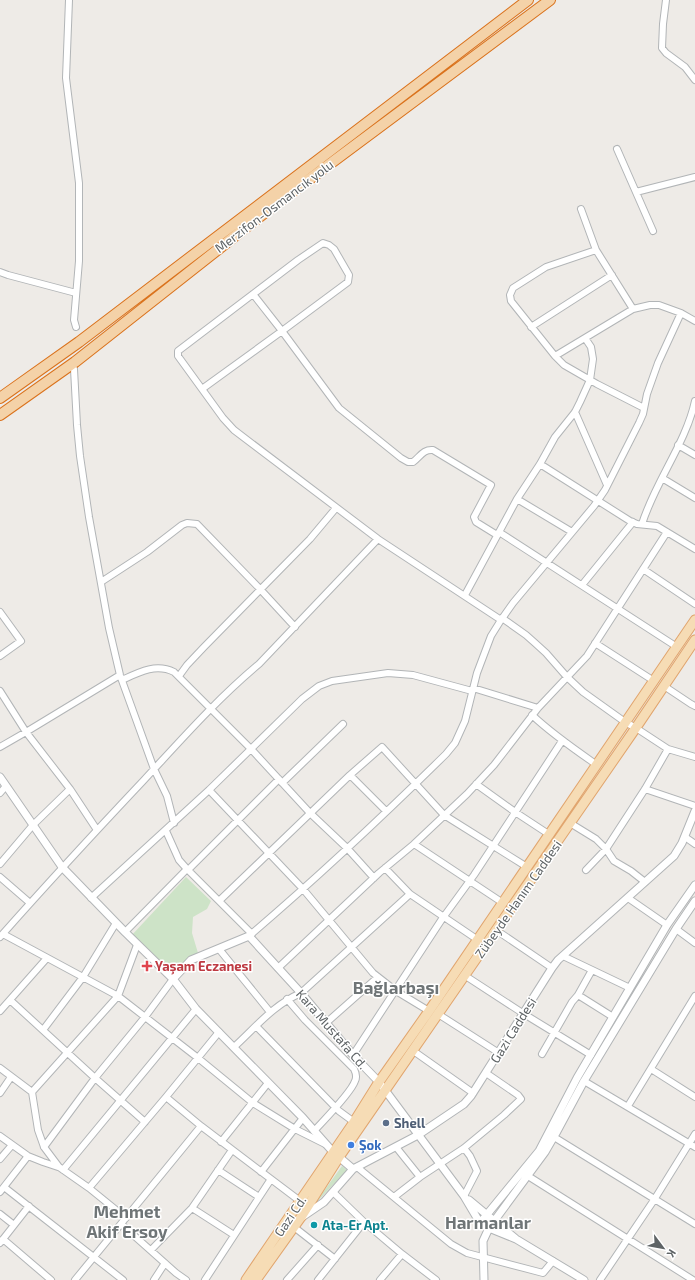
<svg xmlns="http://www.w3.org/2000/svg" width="695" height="1280" viewBox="0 0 695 1280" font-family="'Exo 2',sans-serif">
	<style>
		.green { fill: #cde3c7 }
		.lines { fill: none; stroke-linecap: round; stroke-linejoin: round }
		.minor-casing { stroke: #b2b5b7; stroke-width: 8 }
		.tertiary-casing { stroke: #b2b5b7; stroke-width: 9 }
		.primary-casing { stroke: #e1a56e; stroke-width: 11 }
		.trunk-casing { stroke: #da721c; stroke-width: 12 }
		.minor { stroke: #fff; stroke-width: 6 }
		.tertiary { stroke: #fff; stroke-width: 7 }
		.primary { stroke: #f6dcb5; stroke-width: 9 }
		.trunk { stroke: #f4d2a8; stroke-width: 10 }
		.health-dot { fill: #e0444e; stroke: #fff; stroke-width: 1.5 }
		.service-dot { fill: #5c6f8a; stroke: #fff; stroke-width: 1.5 }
		.shop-dot { fill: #3f7fe0; stroke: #fff; stroke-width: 1.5 }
		.culture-dot { fill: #0f9aa8; stroke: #fff; stroke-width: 1.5 }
		.labels { text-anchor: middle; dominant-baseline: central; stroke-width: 3; stroke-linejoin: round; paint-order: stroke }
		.street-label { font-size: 13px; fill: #5e6365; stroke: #fff }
		.health-label { font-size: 13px; font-weight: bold; fill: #be3a42; stroke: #fff; text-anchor: start }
		.service-label { font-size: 13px; font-weight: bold; fill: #4e5e75; stroke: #fff; text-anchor: start }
		.shop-label { font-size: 13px; font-weight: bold; fill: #366cbe; stroke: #fff; text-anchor: start }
		.culture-label { font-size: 13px; font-weight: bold; fill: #0d838f; stroke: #fff; text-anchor: start }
		.district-label { font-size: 17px; font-weight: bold; fill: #6f7577; stroke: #fff }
	</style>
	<rect width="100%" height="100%" fill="#eeebe7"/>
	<path class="green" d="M186,877l25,24 -4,8 -14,8 -1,16 6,20 -28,21 -39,-38z
		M342,1166l5,4 -34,36z"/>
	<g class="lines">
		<g class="minor-casing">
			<path id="minor" d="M69,0l-3,78 13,105v78l-5,59 2,7
				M666,0l-3,24 -1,24 4,5 19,14 10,13
				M617,149l36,82
				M636,192l59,-15
				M581,209l15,41 37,59
				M596,250l-50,17 -33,21 -3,7 1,6 44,55 9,9 33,19 47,24
				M0,272l8,3 68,18
				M531,327l81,-52
				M555,356l78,-47 17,-4h9l22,8 14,8
				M74,369l3,56 3,31 9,61 20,111 11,47 34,94 13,27 7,27
				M202,389l80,-58 -29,-37
				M575,412l32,73
				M678,445l17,10
				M540,464l90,57 7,3 20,2 38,23
				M662,478l33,20
				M517,499l55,33
				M642,524c13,-42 44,-81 53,-123
				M499,532l178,115
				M497,535l-21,-13 -2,-5 17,-32 -58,-35c-10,-1 -13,7 -20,12h-5l-7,-4 -62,-50 -57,-77 66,-49 1,-7 -15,-26 -5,-4 -6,-2 -25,17 -120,91v5l45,62 11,12 144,109 123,81
				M643,569l52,35
				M101,582l46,-30 35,-27 5,-2 10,1 63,65 35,38
				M582,585l51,-63
				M465,595l52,-96 23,-35 15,-27 20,-25 5,-10 10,-22 3,-21 -2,-12 -6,-9
				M0,612l21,29 -21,15
				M502,618l24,17 9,8 11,10 21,24 16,15 42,30 11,6 32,21 27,8
				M595,643l59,38
				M179,676l8,-11 17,-18 106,-108 26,-31
				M122,680c17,-8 34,-17 52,-8l77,77 59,64 37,35 27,30
				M664,686l27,18 4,2
				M473,688l65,20
				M0,691l26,41 44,57 27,41
				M532,715c20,19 42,34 65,50
				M0,747l26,-15 94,-57
				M350,775l36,36
				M282,783l61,-59
				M476,784l39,28 35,23
				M645,789l50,17
				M209,790l94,99 70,84 23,18 33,20
				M0,793l6,-7
				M570,823l26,16 10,10 8,12 17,10 14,11
				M166,831l13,29 8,9 65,65
				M685,837l10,7
				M414,844l89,59
				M0,864l33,-39 37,-36
				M385,868l25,26 68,46
				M188,870l91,-91
				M586,870l20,-21 39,-60 23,-40
				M0,877l30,26
				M91,898l118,-108 93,-91 17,-13 13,-5 56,-8 25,2 59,16
				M628,898l39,27
				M219,901l131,-126 32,-28 62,68 83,52
				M676,929l19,14
				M496,930l56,38
				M125,932l62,-63
				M3,934l115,62 80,62 55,45 42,26 30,15
				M249,936c68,-58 133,-119 197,-182l9,-11 10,-22 12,-48 14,-37 10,-16 12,-17 81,-97 11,-16 34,-67 4,-9 4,-20 11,-31 23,-50
				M0,937c47,-53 95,-105 144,-157 37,-40 73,-81 115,-116l119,-125
				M219,949l51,63
				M563,956l67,32
				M278,968l101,-95 35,-29 53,-50 27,-29 44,-57 49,-52 80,-124
				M464,975l60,39 67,41
				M578,995l35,22
				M287,999l18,21 49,49c2,4 3,8 1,12 -4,12 -31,39 -41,50
				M10,1000l85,78 50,44
				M0,1011l47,-53
				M438,1014l61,39
				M326,1023l52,-46
				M256,1026l83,85 15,11
				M43,1030l40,-53 33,-54
				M234,1047c22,-20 39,-42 67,-54l109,-99
				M412,1050l61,43
				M542,1054l30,-52 6,-7 14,-25
				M353,1055l89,-136 32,-44 88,-134
				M0,1068l32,24 6,38 6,17 15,20 30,21 37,30
				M651,1069l44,28
				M584,1081l111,66
				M32,1092l86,-96 19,-51
				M0,1093l11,-16
				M166,1097l35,29 99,75
				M628,1106l67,-110
				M0,1136l28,20 15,6 15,5
				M554,1137l141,87
				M221,1142l47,-59
				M44,1147l51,-69 50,-61 28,-38
				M396,1147l24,30
				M464,1148l6,8 7,15 -13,25
				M0,1159l12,-14
				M357,1167l94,77 16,9 76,20 10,-12
				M63,1170l133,-161
				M218,1170l41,27
				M261,1172l42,-54
				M528,1176l165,104
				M4,1187l119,93
				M89,1188l77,-91 53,-65
				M0,1192l28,-36
				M333,1192l31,30 38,32 34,26
				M394,1197l26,-20 44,-29 40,-33 17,-16 -3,-4 -32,-22
				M192,1208l42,27
				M0,1214l14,11
				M121,1224l55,49 10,7
				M294,1227l41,32
				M3,1239l48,41
				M0,1243l29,-37
				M151,1250l41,-42 40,-58
				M75,1280l126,-154
				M154,1280l11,-17
				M205,1280l66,-101
				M287,1280l31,-35
				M318,1280l46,-58
				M380,1280l22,-26
				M600,1280l54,-80 41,-66"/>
		</g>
		<g class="tertiary-casing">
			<path id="tertiary" d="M0,777l62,90 63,65 48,47 23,30 107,109 30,34 20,17
				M173,979l18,-19 58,-24 52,57 52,62 26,27 85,114 16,27 9,5 27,11
				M469,1200l47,39 68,41
				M302,1217l22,-15 29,-33 65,-34 46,-31 7,-8 81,-128 6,-8 116,-104 8,-13 13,-32
				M480,1223l59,-72 38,-73 90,-153 28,-40
				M484,1280l-1,-39 6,-13 56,-76 11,-19 28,-52 92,-152 19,-28"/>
		</g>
		<g class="primary-casing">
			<path id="primary" d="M246,1280l108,-158 25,-40 50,-71 266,-391
				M256,1280l45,-63 38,-60 294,-425 62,-92"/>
		</g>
		<g class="trunk-casing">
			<path id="trunk" d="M0,398l79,-56 449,-342
				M0,415l75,-53 193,-152 282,-210"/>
		</g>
		<use href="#minor" class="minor"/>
		<use href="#tertiary" class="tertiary"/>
		<use href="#primary" class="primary"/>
		<use href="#trunk" class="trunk"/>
	</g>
	<path class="health-dot" d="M145 960h4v4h4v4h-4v4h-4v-4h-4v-4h4z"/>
	<circle class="service-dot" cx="386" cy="1123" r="4"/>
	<circle class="shop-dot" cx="351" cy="1145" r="4"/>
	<circle class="culture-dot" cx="314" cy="1225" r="4"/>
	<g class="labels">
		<g class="street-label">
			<text transform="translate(274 206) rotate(-37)">Merzifon-Osmancık yolu</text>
			<text transform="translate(518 899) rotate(-55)">Zübeyde Hanım Caddesi</text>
			<text transform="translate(332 1029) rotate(49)">Kara Mustafa Cd.</text>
			<text transform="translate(513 1030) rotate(-58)">Gazi Caddesi</text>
			<text transform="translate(290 1216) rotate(-56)">Gazi Cd.</text>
		</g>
		<g class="health-label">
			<text x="155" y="966">Yaşam Eczanesi</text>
		</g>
		<g class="service-label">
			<text x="394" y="1123">Shell</text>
		</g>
		<g class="shop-label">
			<text x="359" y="1145">Şok</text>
		</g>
		<g class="culture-label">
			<text x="322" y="1225">Ata-Er Apt.</text>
		</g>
		<g class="district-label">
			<text x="396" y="987">Bağlarbaşı</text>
			<text x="127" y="1211">Mehmet<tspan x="127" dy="20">Akif Ersoy</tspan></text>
			<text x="488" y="1222">Harmanlar</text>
		</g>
	</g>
	<g transform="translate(663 1248) rotate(122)" stroke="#ffffff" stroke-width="3" paint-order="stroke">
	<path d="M0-3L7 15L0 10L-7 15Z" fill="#5e6365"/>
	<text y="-6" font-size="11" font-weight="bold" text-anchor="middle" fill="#5e6365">K</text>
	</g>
</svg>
